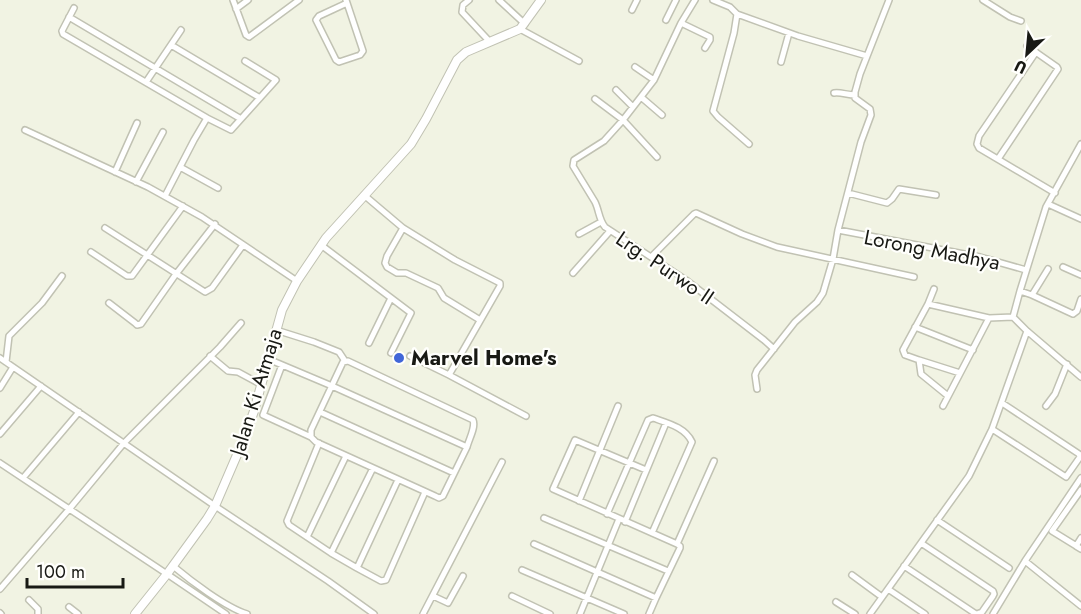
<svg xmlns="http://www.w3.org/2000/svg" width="1081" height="614" viewBox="0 0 1081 614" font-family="Jost,sans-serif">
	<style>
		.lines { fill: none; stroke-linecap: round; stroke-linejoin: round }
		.street-casing { stroke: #c1c2b3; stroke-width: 8 }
		.secondary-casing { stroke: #c1c2b3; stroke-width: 10 }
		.street { stroke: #fff; stroke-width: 5 }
		.secondary { stroke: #fff; stroke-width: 8 }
		.poi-dot { fill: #4166d8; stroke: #fffffc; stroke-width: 2 }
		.labels { text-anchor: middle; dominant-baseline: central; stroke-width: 4.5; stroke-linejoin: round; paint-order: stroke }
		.street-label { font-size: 21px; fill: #181914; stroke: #fffffc }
		.poi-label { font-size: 21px; font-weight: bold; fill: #181914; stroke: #fffffc; text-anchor: start }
	</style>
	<rect width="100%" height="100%" fill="#f1f3e3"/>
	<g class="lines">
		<g class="street-casing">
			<path id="street" d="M233,0l13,35 3,2 50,-37
				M346,0l17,51 -3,4 -21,7 -3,-2 -20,-40 3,-4 28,-13
				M469,0l-6,5 -1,7 28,30
				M499,0l26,24
				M695,0l-14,23 -27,57 -31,40 -19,21 -30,19 -1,6 22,36c4,8 4,18 10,25l81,53 78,60 10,9
				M713,0l17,7 7,7
				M983,0l27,17 11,4
				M74,8l-12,23 1,3 144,84
				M236,9l12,-9
				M632,10l5,-10
				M737,14l-3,19 -21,78 5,6 31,27
				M737,14l61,22 69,20
				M69,17l172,102
				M666,20l10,-20
				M681,23l29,14v3l-5,8
				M520,29l59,32
				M171,45l89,53
				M1036,52l-57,84 -2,8 2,4 76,45
				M781,62l8,-29
				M635,67l19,13
				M146,82l35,-52
				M616,90l17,17
				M834,93c7,-1 13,2 21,2
				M641,97l21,18
				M595,99l28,21 34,37
				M25,130l123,57 54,30 95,64
				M1081,144l-35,63 -26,84 -7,26 14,14 54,46
				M998,159l60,-90 -1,-2 -30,-21
				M180,167l14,-27 13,-22 24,12 45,-50 -31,-19
				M115,172l22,-49
				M136,182l27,-50
				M848,193l39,10 5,-4 7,-10 37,6
				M364,195l39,33 52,32 45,23v3l-51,89
				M165,196l15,-29 38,21
				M1048,204l33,15
				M105,228l100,64 7,-4 31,-43
				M403,228l-16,28 -2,7 2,4 10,6h9l32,15 6,10 36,22
				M838,230l142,27 46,13
				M579,234l22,-12
				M321,245l90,68 -20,40
				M91,252l36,24h5l51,-70
				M651,257l43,-43 2,-1 46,21 35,13 137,30
				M1063,267l18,8
				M573,273l37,-42
				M1020,291l12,4 41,19 4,-3 4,-12
				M1032,295l16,-26
				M109,303l26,20 2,2 4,-1 35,-50 39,-50
				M928,304l6,-15
				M915,327l58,23
				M276,330l38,12 25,10 6,9
				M369,343l22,-45
				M210,356l18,15 10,1 24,13
				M410,356l39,19 77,41
				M0,358l215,148 113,75 46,33
				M268,359l64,27 135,61 -24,49 -4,2 -4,-2 -119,-54 -5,-5v-7l32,-68 5,-1 125,59c3,7 -4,19 -6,27
				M919,360l41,13
				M6,362l3,-26 33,-33 20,-27
				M282,365l-19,50 48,22
				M0,388l13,-21
				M757,389l-2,-14 2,-5 38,-48 22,-20 6,-9 10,-34 5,-29 23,-88 10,-27 -1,-6 -15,-11v-6l5,-18 29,-74
				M948,396l-27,-22 -2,-14 -14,-5 -2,-5 25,-46 61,14
				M943,406l46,-88 24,-1
				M1046,406l9,-12 12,-30
				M320,412l134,61
				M992,429l74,48 14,-20 -1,-3 -77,-51
				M0,434l41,-48
				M319,443l-32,78 2,4 42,28
				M0,463l167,111 59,40
				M373,468l-42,85 26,15 41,-88
				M646,470l-71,-30 -22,49 124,55 37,-83
				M23,478l56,-66
				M579,501l39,-95
				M607,514l41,-94 5,-2c14,5 32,9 39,24l-40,91
				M544,518l124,53
				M937,520l72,48
				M625,522l41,-99
				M307,537l39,-81
				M1081,538l-5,8 5,3
				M921,543l72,48 1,3 -1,2 -11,16 -5,2
				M534,544l122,54 24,-50v-2l-3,-2
				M1078,547l-26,-16 29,-41
				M1025,561l56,45
				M173,566c18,15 52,41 74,48
				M904,566l72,48
				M357,568l24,13 5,-1 39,-88
				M522,570l102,44
				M852,575l30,22
				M0,589l71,-82 53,-64 96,-96 21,-24
				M888,589l37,25
				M433,596l15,7 15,-27
				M512,596l38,18
				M29,600l9,9v5
				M836,602l19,12
				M69,607l9,7
				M0,613l1,1
				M423,614l79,-152
				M580,614l39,-95
				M649,614l7,-16
				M870,614l99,-138 23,-47 35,-98
				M993,614l32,-53 56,-83"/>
		</g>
		<g class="secondary-casing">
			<path id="secondary" d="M135,614l32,-40 40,-55 8,-13 31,-72 8,-23 28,-101 15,-29 29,-43 85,-94 15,-25 31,-59 9,-8 54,-23 21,-29"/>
		</g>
		<use href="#street" class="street"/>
		<use href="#secondary" class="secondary"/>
	</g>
	<circle class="poi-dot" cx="399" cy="358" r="6"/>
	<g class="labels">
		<g class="street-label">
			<text transform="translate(932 250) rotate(11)">Lorong Madhya</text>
			<text transform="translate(665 268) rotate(34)">Lrg. Purwo II</text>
			<text transform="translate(256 392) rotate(-73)">Jalan Ki Atmaja</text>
		</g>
		<g class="poi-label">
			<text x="411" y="358">Marvel Home's</text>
		</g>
	</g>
	<g transform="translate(1027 54) rotate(206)" stroke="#fffffc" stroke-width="4.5" paint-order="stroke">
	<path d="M0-4.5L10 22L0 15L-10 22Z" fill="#181914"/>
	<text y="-9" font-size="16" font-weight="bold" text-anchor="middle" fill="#181914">U</text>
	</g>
	<path d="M27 578v9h96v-9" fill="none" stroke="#181914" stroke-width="3"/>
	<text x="36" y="578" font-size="18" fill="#181914" stroke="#fffffc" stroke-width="4.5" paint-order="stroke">100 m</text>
</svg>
